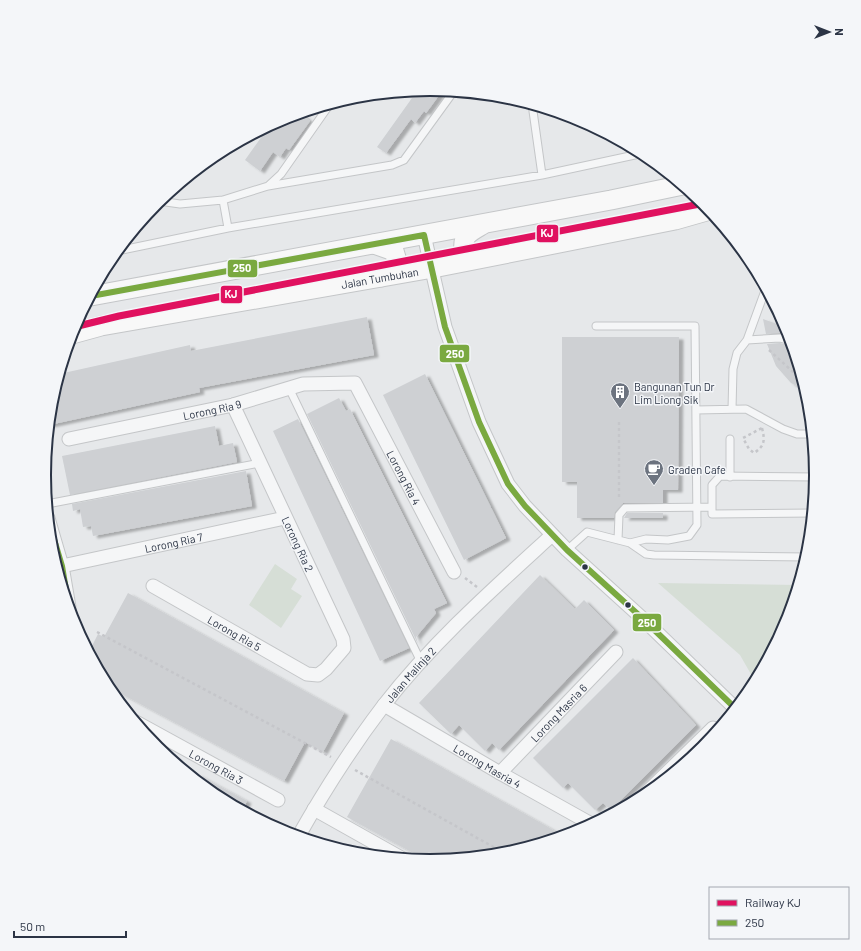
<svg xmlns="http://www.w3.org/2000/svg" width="861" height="951" viewBox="0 0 861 951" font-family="Barlow,sans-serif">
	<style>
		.green { fill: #d6ded6 }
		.building { fill: #ced0d3; filter: url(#shadow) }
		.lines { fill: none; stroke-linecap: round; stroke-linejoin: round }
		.lane-casing { stroke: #c4c6c8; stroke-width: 9 }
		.street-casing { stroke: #c4c6c8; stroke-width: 15 }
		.secondary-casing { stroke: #c4c6c8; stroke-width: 21 }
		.path { stroke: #c5c6ca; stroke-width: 2.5; stroke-dasharray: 3 3; stroke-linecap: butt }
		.lane { stroke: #f5f6f7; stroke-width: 7 }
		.street { stroke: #f5f6f7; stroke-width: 13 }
		.secondary { stroke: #f8f8f8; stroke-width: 19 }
		.bus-1-casing { stroke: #f4f6f9; stroke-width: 9 }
		.bus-1 { stroke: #7aa940; stroke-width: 6 }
		.rail-1-casing { stroke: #f4f6f9; stroke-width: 10 }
		.rail-1 { stroke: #e0115f; stroke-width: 7 }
		.bus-dot { fill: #2b3445; stroke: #f4f6f9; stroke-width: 1.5 }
		.labels { text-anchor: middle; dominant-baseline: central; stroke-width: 3; stroke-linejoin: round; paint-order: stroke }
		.street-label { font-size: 11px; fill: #2b3445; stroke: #f4f6f9 }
		.poi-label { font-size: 11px; fill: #2b3445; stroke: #f4f6f9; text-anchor: start }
		.rim { fill: none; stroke: #2b3445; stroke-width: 2 }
		.line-badge { stroke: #f4f6f9; stroke-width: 1.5 }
		.badge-label { font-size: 11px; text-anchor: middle; font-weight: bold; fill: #fff }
	</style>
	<defs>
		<filter id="shadow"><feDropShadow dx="4.5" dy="2.5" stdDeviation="1" flood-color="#0004"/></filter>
	</defs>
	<rect width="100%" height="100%" fill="#e6e8ea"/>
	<path class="green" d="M275,564l22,15 -6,10 11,7 -21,32 -32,-23z
		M658,583l141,2 -12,39 -31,59 -16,-28z"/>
	<path class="building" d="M431,89l9,5 -14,19 -2,-2 -9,12 -4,-4 -25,34 -9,-6 35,-49 -9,-6z
		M300,113l10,8 -21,29 -3,-2 -6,9 -7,-5 -13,19 -15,-11 25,-35 13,-7z
		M780,313l10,22 -10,-2 -14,1 -3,-15 14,5z
		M367,317l7,38 -175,33 1,4 -151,33 2,-25 8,-26 131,-29 1,6z
		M562,337h117l-1,153h-15v13h-40l-8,9 -1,6h-37v-36h-15z
		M780,343l13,3 14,45 -16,-8 -15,-17 -9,-22z
		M425,374l81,164 -42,22 -81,-165z
		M339,398l7,13 4,-2 97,194 -13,6 2,4 -20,24 2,7 -111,-230z
		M298,419l111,229 -29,13 -107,-230z
		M215,426l4,20 14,-3 4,19 -167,33 -8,-39z
		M246,471l6,35 -159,30 -2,-10 -8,1 -3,-18 -7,2 -1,-7z
		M627,513h36v5h-39z
		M540,575l35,34 9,-9 30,30 -115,120 -7,-7 -7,8 -26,-26 -8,9 -32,-31z
		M128,593l216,120 -21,39 -18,-10 -21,39 -177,-95 -18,-34 9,-18 6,3z
		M633,658l63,67 -85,85 -8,-7 -8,7 -27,-27 -5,5 -30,-30z
		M391,739l157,88 16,10 -58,18 -76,7 -83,-45z
		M197,774l50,27 -5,10 -26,-14 -22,-18z"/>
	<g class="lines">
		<g class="lane-casing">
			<path id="lane" d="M532,104l10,71
				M268,186l13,-12 49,-70
				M223,200l5,28
				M159,201l21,3 43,-4 45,-14 124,-21 12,-5 50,-69
				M117,251l111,-23 314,-53 102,-22
				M747,340l33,-2 12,3
				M289,388l132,274
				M732,409l1,-40 4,-16 10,-13 19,-52
				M696,410l50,-1 37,20 14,5h16
				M730,439v38
				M47,504l213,-41
				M813,513l-101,1v-29l8,-9 97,1
				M618,540l1,-25 6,-7 86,-1
				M630,543l16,11 8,1 154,2
				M567,550l20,-18 43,11 16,-4 22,1 21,-4 8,-11 -2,-199h-99
				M300,834l15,8"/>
		</g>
		<g class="street-casing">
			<g id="street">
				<path d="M424,235l21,92 34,95 29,62 17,22 42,44 75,68 94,91"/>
				<path id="s1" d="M69,439l164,-34 70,-21 52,-1 99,189"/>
				<path d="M48,518l14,48 7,41"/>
				<path id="s2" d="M62,566l223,-48"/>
				<path id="s3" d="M153,586l154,88 11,1 8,-6 18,-21 -1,-9 -110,-234"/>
				<path id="s4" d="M384,705l116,68 93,52"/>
				<path id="s5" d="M134,721l144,79"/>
				<path id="s6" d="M500,773l116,-121"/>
				<path d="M639,800l74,-72"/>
				<path d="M314,809l89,50"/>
				<path id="s7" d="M298,837c26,-46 54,-90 86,-132 49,-63 109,-116 168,-170"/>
			</g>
		</g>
		<g class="secondary-casing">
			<g id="secondary">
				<path d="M482,225c-12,7 -20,10 -18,25l7,5 15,1"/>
				<path d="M374,244l20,7 3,10 -5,8 -11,8"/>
				<path d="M91,296l520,-96 72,-15"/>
				<path id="s8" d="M72,334l29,-8 332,-58 242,-48 35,-10"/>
			</g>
		</g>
		<path class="path" d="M769,350l35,32
			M619,422v77
			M762,428c3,12 3,18 -8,25l-5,-4 -6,-11z
			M465,578l12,9
			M97,632l234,125
			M355,770l151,84"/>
		<use href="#lane" class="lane"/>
		<use href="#street" class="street"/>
		<use href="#secondary" class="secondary"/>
		<g class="bus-1-casing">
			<path id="bus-1" d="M91,296l333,-61 21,92 34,95 29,62 17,22 42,44 75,68 94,91
				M48,519l14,47 7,41"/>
		</g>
		<use href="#bus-1" class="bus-1"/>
		<g class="rail-1-casing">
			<path id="rail-1" d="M74,327l45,-11 586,-113"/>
		</g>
		<use href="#rail-1" class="rail-1"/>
	</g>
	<defs>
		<g id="building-pin" transform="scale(1)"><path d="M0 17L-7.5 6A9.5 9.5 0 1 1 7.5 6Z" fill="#6c737f" stroke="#f4f6f9"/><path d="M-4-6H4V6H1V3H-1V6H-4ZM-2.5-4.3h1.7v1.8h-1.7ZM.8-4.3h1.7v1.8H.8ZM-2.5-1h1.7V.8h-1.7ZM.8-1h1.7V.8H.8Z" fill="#fff"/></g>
		<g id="cafe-pin" transform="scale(1)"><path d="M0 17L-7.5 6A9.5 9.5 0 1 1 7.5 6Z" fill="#6c737f" stroke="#f4f6f9"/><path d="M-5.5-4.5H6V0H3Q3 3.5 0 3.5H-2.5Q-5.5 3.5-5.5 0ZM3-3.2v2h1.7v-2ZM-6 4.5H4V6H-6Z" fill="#fff"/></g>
	</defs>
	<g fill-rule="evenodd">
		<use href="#building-pin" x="620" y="392"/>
		<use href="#cafe-pin" x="654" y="469"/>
	</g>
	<g class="bus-dot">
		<circle cx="585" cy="567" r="3.5"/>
		<circle cx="628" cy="605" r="3.5"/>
	</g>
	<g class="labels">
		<g class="street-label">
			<text stroke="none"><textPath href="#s8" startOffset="313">Jalan Tumbuhan</textPath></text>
			<text stroke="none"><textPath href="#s1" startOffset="146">Lorong Ria 9</textPath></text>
			<text stroke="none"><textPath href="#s1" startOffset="399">Lorong Ria 4</textPath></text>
			<text stroke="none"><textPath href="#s2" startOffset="114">Lorong Ria 7</textPath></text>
			<text transform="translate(298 544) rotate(65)">Lorong Ria 2</text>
			<text stroke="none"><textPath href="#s3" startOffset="94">Lorong Ria 5</textPath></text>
			<text stroke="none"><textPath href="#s7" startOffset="198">Jalan Malinja 2</textPath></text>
			<text stroke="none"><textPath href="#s6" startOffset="84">Lorong Masria 6</textPath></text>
			<text stroke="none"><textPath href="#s5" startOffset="94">Lorong Ria 3</textPath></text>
			<text stroke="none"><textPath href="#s4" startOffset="120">Lorong Masria 4</textPath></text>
		</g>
		<g class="poi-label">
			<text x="634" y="386">Bangunan Tun Dr<tspan x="634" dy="13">Lim Liong Sik</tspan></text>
			<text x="668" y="469">Graden Cafe</text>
		</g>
	</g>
	<path d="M0 0H861V951H0ZM51 475a379 379 0 1 1 758 0a379 379 0 1 1-758 0Z" fill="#f4f6f9" fill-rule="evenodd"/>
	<path class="rim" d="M51 475a379 379 0 1 1 758 0a379 379 0 1 1-758 0Z"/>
	<g class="line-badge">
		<rect x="536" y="224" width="23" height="19" rx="4" fill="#e0115f"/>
		<rect x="227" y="259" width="31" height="19" rx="4" fill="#7aa940"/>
		<rect x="220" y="285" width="23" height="19" rx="4" fill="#e0115f"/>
		<rect x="439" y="344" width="31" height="19" rx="4" fill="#7aa940"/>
		<rect x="632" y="613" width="30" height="19" rx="4" fill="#7aa940"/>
	</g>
	<g class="badge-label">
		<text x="547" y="237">KJ</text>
		<text x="242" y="272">250</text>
		<text x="231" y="298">KJ</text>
		<text x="455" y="358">250</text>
		<text x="647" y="627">250</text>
	</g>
	<rect x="709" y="887" width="140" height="52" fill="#f4f6f9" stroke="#a4a8b1"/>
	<rect x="717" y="900" width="20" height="6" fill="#e0115f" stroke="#a4a8b1"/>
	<text x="745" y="907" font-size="12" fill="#2b3445">Railway KJ</text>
	<rect x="717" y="920" width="20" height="6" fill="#7aa940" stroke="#a4a8b1"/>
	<text x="745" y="927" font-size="12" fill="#2b3445">250</text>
	<g transform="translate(829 32) rotate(90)" stroke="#f4f6f9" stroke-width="3" paint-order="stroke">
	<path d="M0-3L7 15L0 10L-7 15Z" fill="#2b3445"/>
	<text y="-6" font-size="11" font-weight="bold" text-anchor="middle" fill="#2b3445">N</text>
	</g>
	<path d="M14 931v6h112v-6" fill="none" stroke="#2b3445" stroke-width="2"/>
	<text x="20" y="931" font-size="12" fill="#2b3445" stroke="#f4f6f9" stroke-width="3" paint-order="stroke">50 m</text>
</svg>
